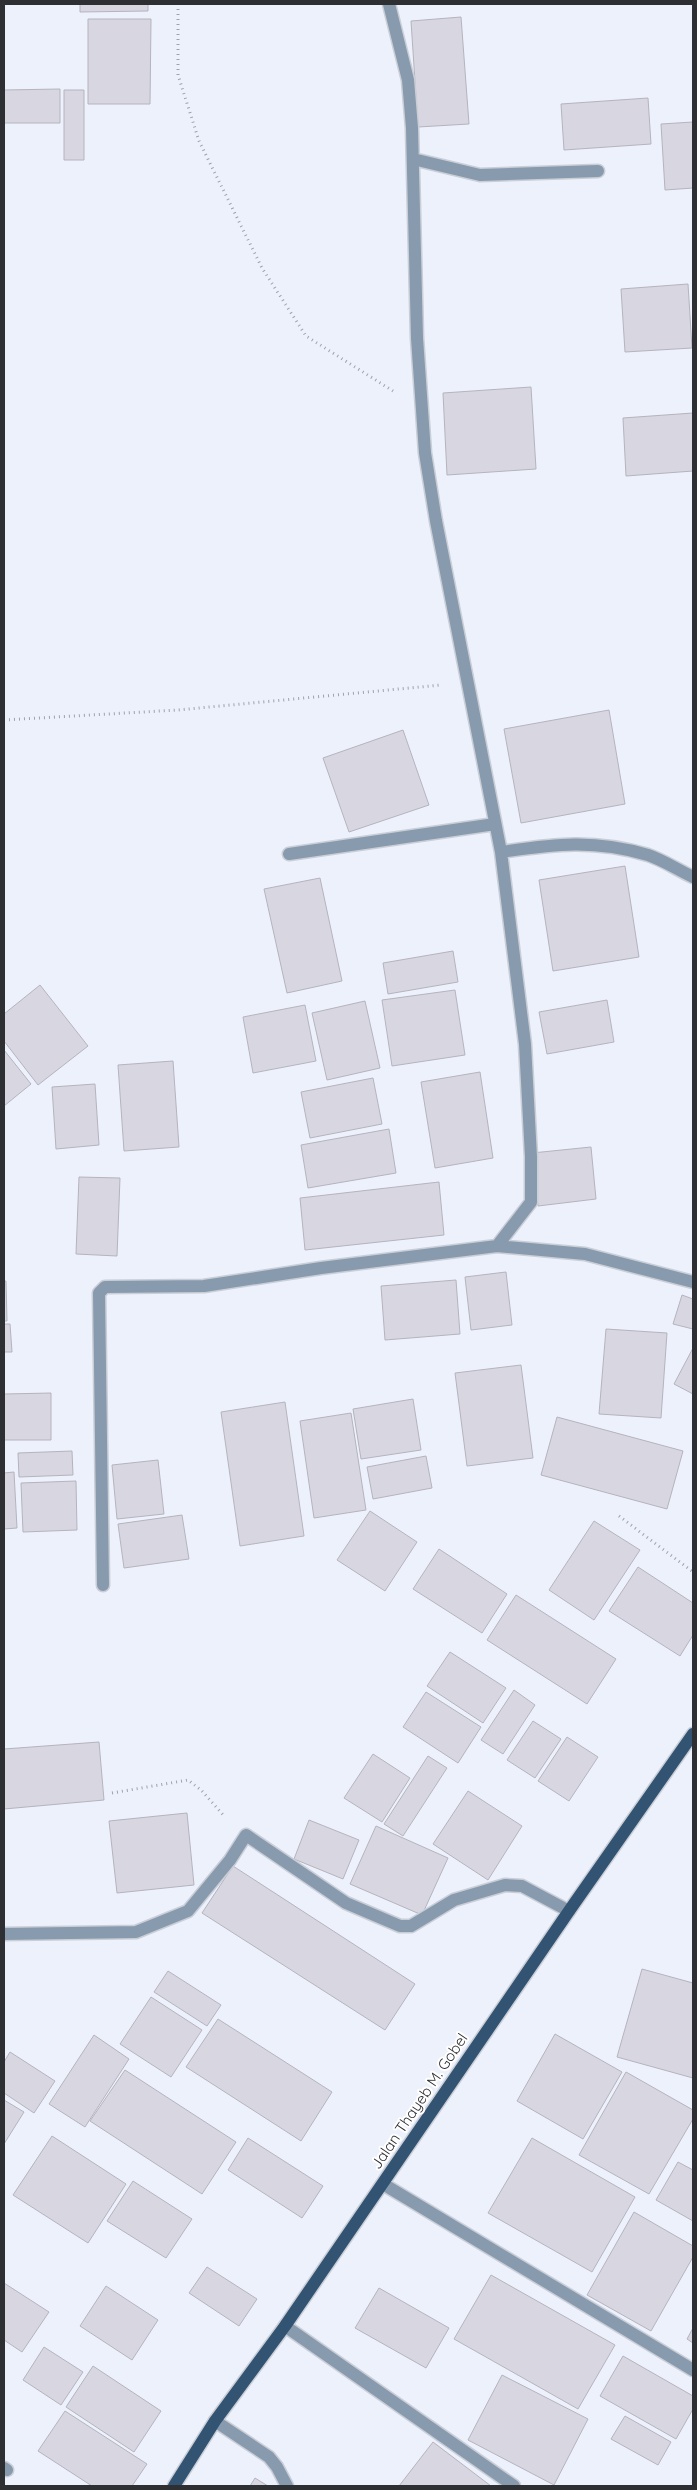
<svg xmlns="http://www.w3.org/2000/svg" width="697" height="2490" viewBox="0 0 697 2490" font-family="Quicksand,sans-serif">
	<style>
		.building { fill: #d7d6e1; stroke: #b5b4be }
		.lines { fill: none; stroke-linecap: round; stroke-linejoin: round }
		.lane-casing { stroke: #caced7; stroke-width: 15 }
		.street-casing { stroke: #caced7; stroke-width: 15 }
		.primary-casing { stroke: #caced7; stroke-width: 15 }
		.path { stroke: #9ea2a9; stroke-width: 3; stroke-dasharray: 1 4; stroke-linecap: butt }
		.lane { stroke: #889aad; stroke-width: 12 }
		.street { stroke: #889aad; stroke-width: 12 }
		.primary { stroke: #325372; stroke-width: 12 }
		.labels { text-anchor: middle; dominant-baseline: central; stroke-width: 4; stroke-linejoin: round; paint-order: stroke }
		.street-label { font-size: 15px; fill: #2e2f33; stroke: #fff }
	</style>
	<rect width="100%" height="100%" fill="#ecf1fb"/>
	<path class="building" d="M80,4h68v7l-68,1z
		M461,17l8,107 -51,3 -7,-106z
		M88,19h63l-1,85h-62z
		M60,89v34h-56v-33z
		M64,90h20v70h-20z
		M648,98l3,46 -87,6 -3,-46z
		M693,122v66l-28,2 -4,-66z
		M688,284l4,64 -67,4 -4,-63z
		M531,387l5,82 -89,6 -4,-82z
		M693,413v58l-67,5 -3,-58z
		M609,710l16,94 -104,19 -17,-94z
		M403,730l26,75 -80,27 -26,-74z
		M625,866l14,91 -86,14 -14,-91z
		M320,878l22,103 -55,12 -23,-104z
		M453,951l5,31 -70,12 -5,-31z
		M40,985l48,61 -50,39 -34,-44v-27z
		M455,990l10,65 -73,11 -10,-66z
		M607,1000l7,42 -67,12 -8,-42z
		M365,1001l15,67 -53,12 -15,-67z
		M305,1005l11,56 -63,12 -10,-56z
		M4,1050l27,34 -27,22z
		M173,1061l6,86 -55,4 -6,-86z
		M480,1072l13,86 -58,10 -14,-86z
		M373,1078l9,46 -72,14 -9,-46z
		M95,1084l4,61 -43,4 -4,-62z
		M389,1129l7,44 -88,15 -7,-43z
		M591,1147l5,52 -58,7 -6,-53z
		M79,1177l41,1 -3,78 -41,-2z
		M439,1182l5,53 -139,15 -5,-52z
		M506,1272l6,53 -41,5 -6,-53z
		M456,1280l4,54 -75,6 -4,-54z
		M4,1281h2l1,40h-3z
		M682,1295l11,4v30l-20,-5z
		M4,1324h6l2,28h-8z
		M606,1329l61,4 -6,85 -62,-4z
		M693,1348v46l-19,-10z
		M521,1365l12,93 -66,8 -12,-93z
		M51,1393v47h-47v-46z
		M413,1399l8,51 -60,9 -8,-50z
		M285,1402l19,134 -64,10 -19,-134z
		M351,1413l15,97 -52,8 -14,-97z
		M557,1417l126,34 -16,58 -126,-34z
		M72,1451l1,24 -54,2 -1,-24z
		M426,1456l6,32 -59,11 -6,-32z
		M158,1460l6,54 -47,5 -5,-54z
		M14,1472l3,56 -13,1v-56z
		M76,1481l1,49 -54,2 -2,-49z
		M370,1511l47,31 -32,49 -48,-31z
		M182,1515l7,44 -65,9 -6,-44z
		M594,1521l46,29 -46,70 -45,-30z
		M439,1549l68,45 -25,39 -69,-44z
		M638,1567l55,36v32l-13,21 -71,-45z
		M516,1595l100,64 -29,45 -100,-64z
		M450,1652l56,36 -23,35 -56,-37z
		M514,1690l21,15 -32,49 -22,-14z
		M426,1692l55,35 -23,36 -55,-36z
		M533,1721l28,18 -26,39 -28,-18z
		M567,1737l31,20 -29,44 -31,-20z
		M99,1742l5,58 -100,9v-60z
		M373,1754l37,24 -28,44 -38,-24z
		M428,1756l19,12 -44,68 -19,-12z
		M468,1791l54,35 -34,54 -55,-36z
		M187,1813l7,72 -77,8 -8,-72z
		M309,1820l50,20 -16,39 -49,-20z
		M376,1826l72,32 -26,57 -72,-31z
		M233,1866l182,118 -30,46 -183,-117z
		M642,1969l51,14v95l-76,-21z
		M168,1971l53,34 -14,21 -53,-34z
		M151,1997l51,33 -31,47 -51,-33z
		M218,2019l114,73 -31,49 -115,-74z
		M555,2034l67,38 -39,67 -66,-38z
		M94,2035l35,24 -44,68 -36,-23z
		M10,2052l45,29 -21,32 -30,-20v-31z
		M125,2070l111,72 -34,52 -112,-73z
		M626,2072l67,38v9l-44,75 -70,-39z
		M4,2100l20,12 -20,32z
		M52,2136l74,48 -38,59 -75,-48z
		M248,2138l75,48 -21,32 -74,-48z
		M532,2138l103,59 -43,75 -104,-59z
		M678,2162l15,8v51l-37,-21z
		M133,2181l59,38 -26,39 -59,-37z
		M634,2212l59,34v11l-42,74 -64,-36z
		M207,2267l50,32 -18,27 -50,-33z
		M491,2275l124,70 -37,64 -124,-70z
		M4,2283l45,29 -27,40 -18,-12z
		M106,2286l52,34 -26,40 -52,-34z
		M379,2288l70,40 -23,40 -71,-40z
		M693,2328v15l-6,-4z
		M44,2347l39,25 -22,33 -38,-25z
		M623,2356l70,40v13l-17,30 -76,-43z
		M93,2366l68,45 -27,41 -68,-45z
		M502,2375l86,44 -34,66 -86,-45z
		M65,2411l82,53 -15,22h-40l-54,-35z
		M625,2416l46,26 -13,23 -47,-26z
		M433,2442l58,44h-92z
		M255,2478l13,8h-18z"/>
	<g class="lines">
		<g class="lane-casing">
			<path id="lane" d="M413,159l67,16 118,-4
				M501,852c54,-8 93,-13 147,3 15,5 30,15 45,22
				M289,854l206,-30
				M497,1246l88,8 108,28
				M103,1585l-4,-292 6,-6 99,-1 117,-18 176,-22 34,-44v-45l-6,-113 -24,-192 -65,-331 -11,-68 -8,-115 -5,-210 -4,-48 -19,-76"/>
		</g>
		<g class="street-casing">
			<path id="street" d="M4,1934l132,-2 52,-21 42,-51 16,-25 100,68 54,23h11l43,-26 51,-15 17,1 47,25
				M383,2184l310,186
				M285,2326l229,160
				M215,2421l54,36 8,10 10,19
				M4,2468l3,2"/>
		</g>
		<g class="primary-casing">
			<path id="primary" d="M174,2486l41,-65 70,-95 284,-415 124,-177"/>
		</g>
		<path class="path" d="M178,4v71l21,66 63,127 44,68 87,55
			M4,720l174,-10 263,-25
			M619,1516l74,56
			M112,1793l76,-13 13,10 24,27"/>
		<use href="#lane" class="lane"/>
		<use href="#street" class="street"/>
		<use href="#primary" class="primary"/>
	</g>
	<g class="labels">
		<g class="street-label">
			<text transform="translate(419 2101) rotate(-56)">Jalan Thayeb M. Gobel</text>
		</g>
	</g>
	<rect width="697" height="2490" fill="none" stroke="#2e2f33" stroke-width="10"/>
</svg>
